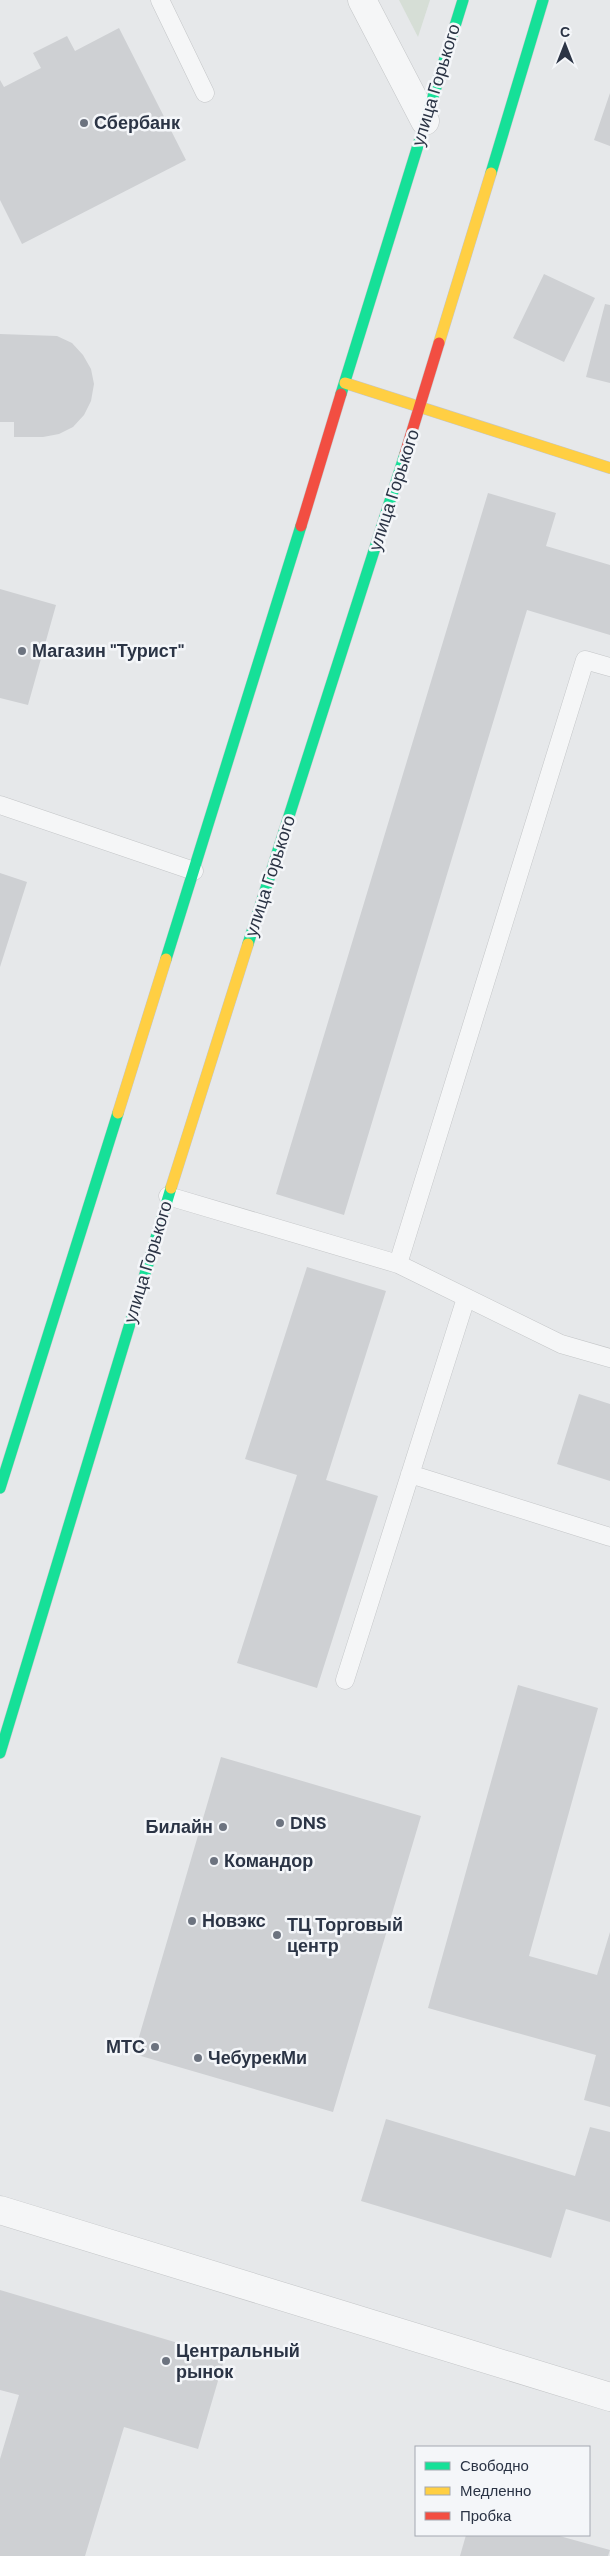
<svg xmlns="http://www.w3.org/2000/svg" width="610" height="2556" viewBox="0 0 610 2556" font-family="'DM Sans',sans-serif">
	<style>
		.green { fill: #d6ded6 }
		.building { fill: #ced0d3 }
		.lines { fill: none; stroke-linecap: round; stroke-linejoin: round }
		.lane-casing { stroke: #c4c6c8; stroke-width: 19 }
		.street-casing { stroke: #c4c6c8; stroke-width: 29 }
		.fast-casing { stroke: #c4c6c8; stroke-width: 12 }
		.slow-casing { stroke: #c4c6c8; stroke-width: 12 }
		.jam-casing { stroke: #c4c6c8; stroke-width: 12 }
		.lane { stroke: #f5f6f7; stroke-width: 18 }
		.street { stroke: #f5f6f7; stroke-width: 28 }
		.fast { stroke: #16e098; stroke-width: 11 }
		.slow { stroke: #ffcf43; stroke-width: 11 }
		.jam { stroke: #f24e42; stroke-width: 11 }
		.poi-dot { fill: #6c737f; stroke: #f4f6f9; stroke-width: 2 }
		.labels { text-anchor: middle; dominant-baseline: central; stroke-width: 5; stroke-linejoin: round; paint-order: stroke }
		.street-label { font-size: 18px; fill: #2b3445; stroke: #f4f6f9 }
		.poi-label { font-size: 18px; font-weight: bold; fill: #2b3445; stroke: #f4f6f9; text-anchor: start }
	</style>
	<rect width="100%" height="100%" fill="#e6e8ea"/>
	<path class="green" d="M399,0h31l-12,37z"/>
	<path class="building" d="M119,28l67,132 -164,84 -22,-44v-120l4,7 37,-19 -8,-15 34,-17 8,15z
		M610,93v53l-16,-6z
		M544,274l51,24 -31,64 -51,-24z
		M605,304l5,1v78l-24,-6z
		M0,334l57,2 15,7 11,12 8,14 3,15 -3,17 -7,14 -11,12 -14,7 -16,3h-29v-15h-14z
		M488,493l68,20 -10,33 64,19v70l-83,-25 -183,605 -68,-21z
		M0,589l56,16 -28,100 -28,-7z
		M0,873l27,9 -27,85z
		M307,1267l79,24 -60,189 52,16 -61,192 -80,-25 60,-188 -52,-16z
		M579,1394l31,10v77l-53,-17z
		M518,1685l80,23 -69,248 68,19 13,-43v175l-26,-7 12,-45 -168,-47z
		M221,1757l200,59 -88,296 -199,-58z
		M386,2119l189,57 15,-49 20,5v90l-44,-13 -15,49 -190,-57z
		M0,2290l225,67 -27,92 -74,-22 -39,129h-85v-97l19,-64 -19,-5z
		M466,2535h90l54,15 -2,6h-148z"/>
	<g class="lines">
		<g class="lane-casing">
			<path id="lane" d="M160,0l45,93
				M0,805l194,66
				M168,1196l230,68 163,80 49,14
				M398,1264l187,-604 25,7
				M410,1474l200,63
				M345,1680l121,-382"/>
		</g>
		<g class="street-casing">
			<path id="street" d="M362,0l63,121
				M0,2210l610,187"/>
		</g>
		<g class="fast-casing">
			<path id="fast" d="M491,173l52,-173
				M341,394l122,-394
				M248,944l157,-490
				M166,959l135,-433
				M0,1488l118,-375
				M0,1753l171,-565"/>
		</g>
		<g class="slow-casing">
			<path id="slow" d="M439,343l52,-170
				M345,383l265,85
				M118,1113l48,-154
				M171,1188l77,-244"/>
		</g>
		<g class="jam-casing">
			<path id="jam" d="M405,454l34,-111
				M301,526l40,-132"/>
		</g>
		<use href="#lane" class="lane"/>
		<use href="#street" class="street"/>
		<use href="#fast" class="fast"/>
		<use href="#slow" class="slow"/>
		<use href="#jam" class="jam"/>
	</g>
	<g class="poi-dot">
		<circle cx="84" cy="123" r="5"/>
		<circle cx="22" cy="651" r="5"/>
		<circle cx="280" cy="1823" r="5"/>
		<circle cx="223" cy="1827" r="5"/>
		<circle cx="214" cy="1861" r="5"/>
		<circle cx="192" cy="1921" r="5"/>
		<circle cx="277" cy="1935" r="5"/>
		<circle cx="155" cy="2047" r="5"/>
		<circle cx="198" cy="2058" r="5"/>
		<circle cx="166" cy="2361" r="5"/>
	</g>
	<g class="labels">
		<g class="street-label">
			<text transform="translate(436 85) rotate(-73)">улица Горького</text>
			<text transform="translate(394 490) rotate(-72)">улица Горького</text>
			<text transform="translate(270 876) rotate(-72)">улица Горького</text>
			<text transform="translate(148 1262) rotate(-73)">улица Горького</text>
		</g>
		<g class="poi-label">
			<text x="94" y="123">Сбербанк</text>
			<text x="32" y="651">Магазин "Турист"</text>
			<text x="290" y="1823">DNS</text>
			<text x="213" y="1827" text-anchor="end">Билайн</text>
			<text x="224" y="1861">Командор</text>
			<text x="202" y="1921">Новэкс</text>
			<text x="287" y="1925">ТЦ Торговый<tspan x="287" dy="21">центр</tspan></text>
			<text x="145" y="2047" text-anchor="end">МТС</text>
			<text x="208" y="2058">ЧебурекМи</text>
			<text x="176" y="2351">Центральный<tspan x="176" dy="21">рынок</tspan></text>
		</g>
	</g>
	<rect x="415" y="2446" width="175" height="90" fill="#f4f6f9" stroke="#a4a8b1"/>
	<rect x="425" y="2462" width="25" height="8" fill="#16e098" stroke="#a4a8b1"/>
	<text x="460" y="2471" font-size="15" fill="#2b3445">Свободно</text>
	<rect x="425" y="2487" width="25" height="8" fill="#ffcf43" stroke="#a4a8b1"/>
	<text x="460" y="2496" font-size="15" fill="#2b3445">Медленно</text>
	<rect x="425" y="2512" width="25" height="8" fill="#f24e42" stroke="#a4a8b1"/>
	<text x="460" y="2521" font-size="15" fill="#2b3445">Пробка</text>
	<g transform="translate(565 45)" stroke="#f4f6f9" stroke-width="4" paint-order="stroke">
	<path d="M0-4L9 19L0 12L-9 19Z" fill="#2b3445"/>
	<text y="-8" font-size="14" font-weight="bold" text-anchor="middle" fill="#2b3445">С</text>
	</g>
</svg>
